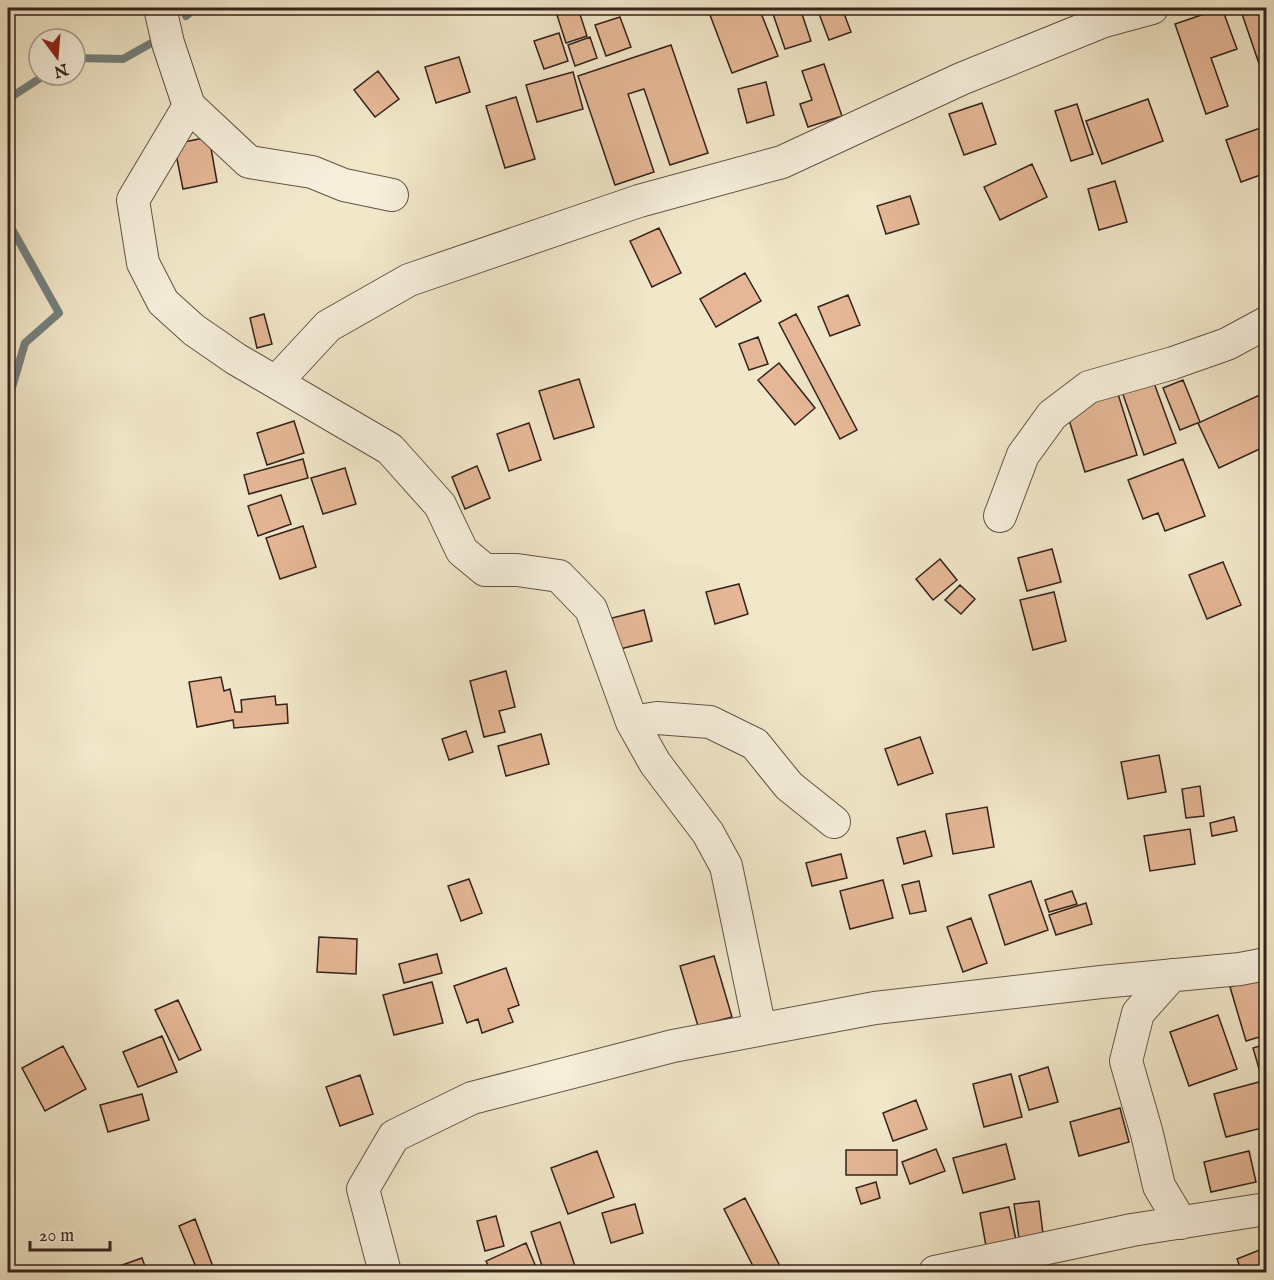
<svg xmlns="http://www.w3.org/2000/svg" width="1274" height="1280" viewBox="0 0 1274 1280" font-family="'IM FELL English',serif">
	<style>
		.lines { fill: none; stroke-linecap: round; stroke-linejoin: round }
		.stream { stroke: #74807e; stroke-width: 8 }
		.building { fill: #e5b796; stroke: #34221c; stroke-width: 1.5 }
		.minor-casing { stroke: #635347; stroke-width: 34 }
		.minor { stroke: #f6efdc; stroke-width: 32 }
	</style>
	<rect width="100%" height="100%" fill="#f1e7c9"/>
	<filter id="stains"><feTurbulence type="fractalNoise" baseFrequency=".00333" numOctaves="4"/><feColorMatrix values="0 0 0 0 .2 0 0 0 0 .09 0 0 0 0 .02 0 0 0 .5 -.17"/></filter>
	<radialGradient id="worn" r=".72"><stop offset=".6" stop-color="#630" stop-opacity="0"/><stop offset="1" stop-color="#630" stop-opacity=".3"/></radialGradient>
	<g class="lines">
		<path class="stream" d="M186,16l9,-8
			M75,58l48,1 32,-18
			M8,99l37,-24
			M8,222l51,91 -34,30 -17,58"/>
	</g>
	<path class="building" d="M570,8h8l9,28 -21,7 -10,-31z
		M730,8h29l19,48 -46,17 -22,-58z
		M771,8h29l11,33 -26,8z
		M827,8h15l9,24 -22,8 -11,-29z
		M1222,8l15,41 -26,9 17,48 -22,8 -31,-90z
		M1240,8h26v76z
		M620,17l11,30 -25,9 -11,-31z
		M559,33l9,28 -24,8 -10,-28z
		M590,37l7,21 -22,8 -7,-21z
		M671,45l37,108 -38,12 -26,-76 -16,5 26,78 -39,13 -37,-109z
		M459,57l11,35 -34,11 -11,-36z
		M824,64l18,52 -34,11 -8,-23 12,-4 -10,-29z
		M378,71l21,28 -24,18 -21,-27z
		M573,72l10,37 -46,13 -11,-37z
		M766,82l8,33 -27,8 -9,-34z
		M516,97l19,62 -30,9 -19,-62z
		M1148,99l15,42 -61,23 -16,-43z
		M982,103l14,41 -32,11 -15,-41z
		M1077,104l16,50 -22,7 -16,-50z
		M1266,126v47l-25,9 -15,-42z
		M209,137l8,45 -34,7 -9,-45z
		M1032,164l15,33 -47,23 -16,-33z
		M1115,181l12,41 -28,8 -11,-41z
		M910,196l9,28 -33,10 -9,-28z
		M659,228l22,45 -29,14 -22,-46z
		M745,273l16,28 -45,26 -16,-28z
		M848,295l12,30 -30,11 -12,-29z
		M264,314l8,30 -15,4 -7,-30z
		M796,314l61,116 -17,9 -61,-116z
		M758,337l10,27 -19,6 -10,-26z
		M779,363l36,45 -20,17 -37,-45z
		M1150,372l26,71 -32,12 -25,-72z
		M579,379l15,48 -40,12 -15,-48z
		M1183,380l17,42 -20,8 -17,-42z
		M1118,394l19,61 -52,17 -19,-62z
		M1262,394l4,10v42l-47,22 -21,-45z
		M294,421l10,32 -37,12 -10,-32z
		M529,423l12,37 -32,11 -12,-37z
		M303,459l5,19 -59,16 -5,-19z
		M1183,459l22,57 -40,15 -7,-18 -15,6 -15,-39z
		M477,466l13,32 -25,11 -13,-32z
		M345,468l11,36 -33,10 -12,-36z
		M281,495l10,29 -33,12 -10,-30z
		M303,526l13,41 -36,12 -14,-41z
		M1052,549l9,33 -34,9 -9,-33z
		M940,559l17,21 -24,20 -17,-21z
		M1223,562l18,43 -34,14 -18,-44z
		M739,584l9,30 -33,10 -9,-32z
		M960,585l15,14 -14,15 -16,-14z
		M1054,592l12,49 -33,9 -13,-50z
		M644,610l8,31 -32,8 -8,-31z
		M506,671l9,36 -16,4 6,21 -21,5 -14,-56z
		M221,677l3,14 6,-2 5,23h7l-1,-12 34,-4 1,9 11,-1 1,19 -54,5 -1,-8 -36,7 -8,-45z
		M466,731l7,21 -24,8 -7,-21z
		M541,734l8,30 -43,12 -8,-30z
		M920,737l13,36 -35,12 -13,-36z
		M1159,755l7,37 -38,7 -7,-37z
		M1200,786l4,30 -18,2 -4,-29z
		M987,807l7,40 -41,7 -7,-40z
		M1234,817l3,14 -25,5 -2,-13z
		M1190,829l5,35 -45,7 -6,-35z
		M925,831l7,25 -28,8 -7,-26z
		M841,854l6,24 -35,8 -6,-23z
		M469,879l13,34 -21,8 -13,-35z
		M883,880l10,38 -43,11 -10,-38z
		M919,881l7,30 -16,3 -8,-29z
		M1031,881l17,49 -43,15 -16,-50z
		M1072,891l5,13 -28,8 -4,-12z
		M1086,903l6,21 -36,11 -7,-20z
		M971,918l16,45 -24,9 -16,-45z
		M319,937l38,2 -1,35 -39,-2z
		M437,954l5,19 -38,10 -5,-19z
		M714,956l18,61 -34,9 -18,-60z
		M506,968l13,37 -11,4 5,13 -31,11 -4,-14 -11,4 -13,-37z
		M1266,976v59l-20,6 -16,-54z
		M432,982l11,41 -49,12 -11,-40z
		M178,1000l23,50 -22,10 -24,-50z
		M1218,1015l19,54 -48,17 -19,-54z
		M162,1036l15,36 -39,15 -15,-35z
		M1266,1044v33l-4,2 -9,-31z
		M63,1046l23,43 -41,22 -23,-43z
		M1048,1067l10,35 -29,8 -10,-34z
		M1011,1074l11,43 -38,10 -11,-43z
		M360,1075l13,39 -33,12 -14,-39z
		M1259,1082l7,26v19l-40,10 -12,-43z
		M142,1094l7,26 -41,12 -8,-27z
		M916,1100l11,29 -34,12 -10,-28z
		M1120,1108l9,34 -50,14 -9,-34z
		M1006,1144l9,35 -52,14 -10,-35z
		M936,1149l9,22 -35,13 -8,-22z
		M846,1150h51v25h-51z
		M597,1151l17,46 -46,17 -17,-46z
		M1249,1151l7,31 -45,10 -7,-30z
		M876,1182l4,16 -19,6 -5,-16z
		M745,1198l38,74h-27l-32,-63z
		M1039,1201l4,33 -24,4 -5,-34z
		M635,1204l8,29 -32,10 -9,-30z
		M1009,1207l7,33 -30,6 -6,-33z
		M496,1216l8,30 -19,5 -8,-30z
		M195,1219l20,53h-17l-19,-46z
		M560,1222l17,50h-33l-13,-40z
		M526,1243l10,24 -13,5h-32l-5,-11z
		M1262,1249l4,12v11h-24l-5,-13z
		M142,1258l5,14h-34l-2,-3z"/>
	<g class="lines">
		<g class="minor-casing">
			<path id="minor" d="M160,8l8,35 21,63 60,56 63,10 32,13 48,10
				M189,106l-56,94 10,63 20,39 31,28 42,29 154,90 50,56 22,46 23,19h32l42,6 32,33 41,113 23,41 53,70 18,33 34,163
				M277,381l51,-55 81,-46 230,-79 143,-39 179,-83 143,-58 48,-13
				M1000,516l23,-61 29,-40 37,-28 84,-24 54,-19 39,-21
				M632,722l25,-4 53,4 45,22 34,42 45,36
				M1172,975l-34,38 -12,48 21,73 12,52 22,37
				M385,1272l-22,-83 31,-53 78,-38 201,-52 202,-38 226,-26 139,-13 26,-5
				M935,1272l197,-42 134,-21"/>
		</g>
		<use href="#minor" class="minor"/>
	</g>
	<rect width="1274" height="1280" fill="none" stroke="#f1e7c9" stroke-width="30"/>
	<rect x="9" y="9" width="1256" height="1262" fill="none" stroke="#34221c" stroke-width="3"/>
	<rect x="15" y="15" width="1244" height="1250" fill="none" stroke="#34221c" stroke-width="1.5"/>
	<g transform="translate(57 57) rotate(164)"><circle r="28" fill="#f6efdc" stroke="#a89d8f" stroke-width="1.5"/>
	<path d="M0-4.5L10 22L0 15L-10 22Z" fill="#8f2418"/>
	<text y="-9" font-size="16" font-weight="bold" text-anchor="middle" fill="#34221c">N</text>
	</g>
	<path d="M30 1241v9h80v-9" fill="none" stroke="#34221c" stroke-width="3"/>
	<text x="39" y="1241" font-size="18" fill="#34221c" stroke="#f6efdc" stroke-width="4.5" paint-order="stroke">20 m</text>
	<rect width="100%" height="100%" filter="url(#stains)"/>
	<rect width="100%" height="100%" fill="url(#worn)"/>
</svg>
